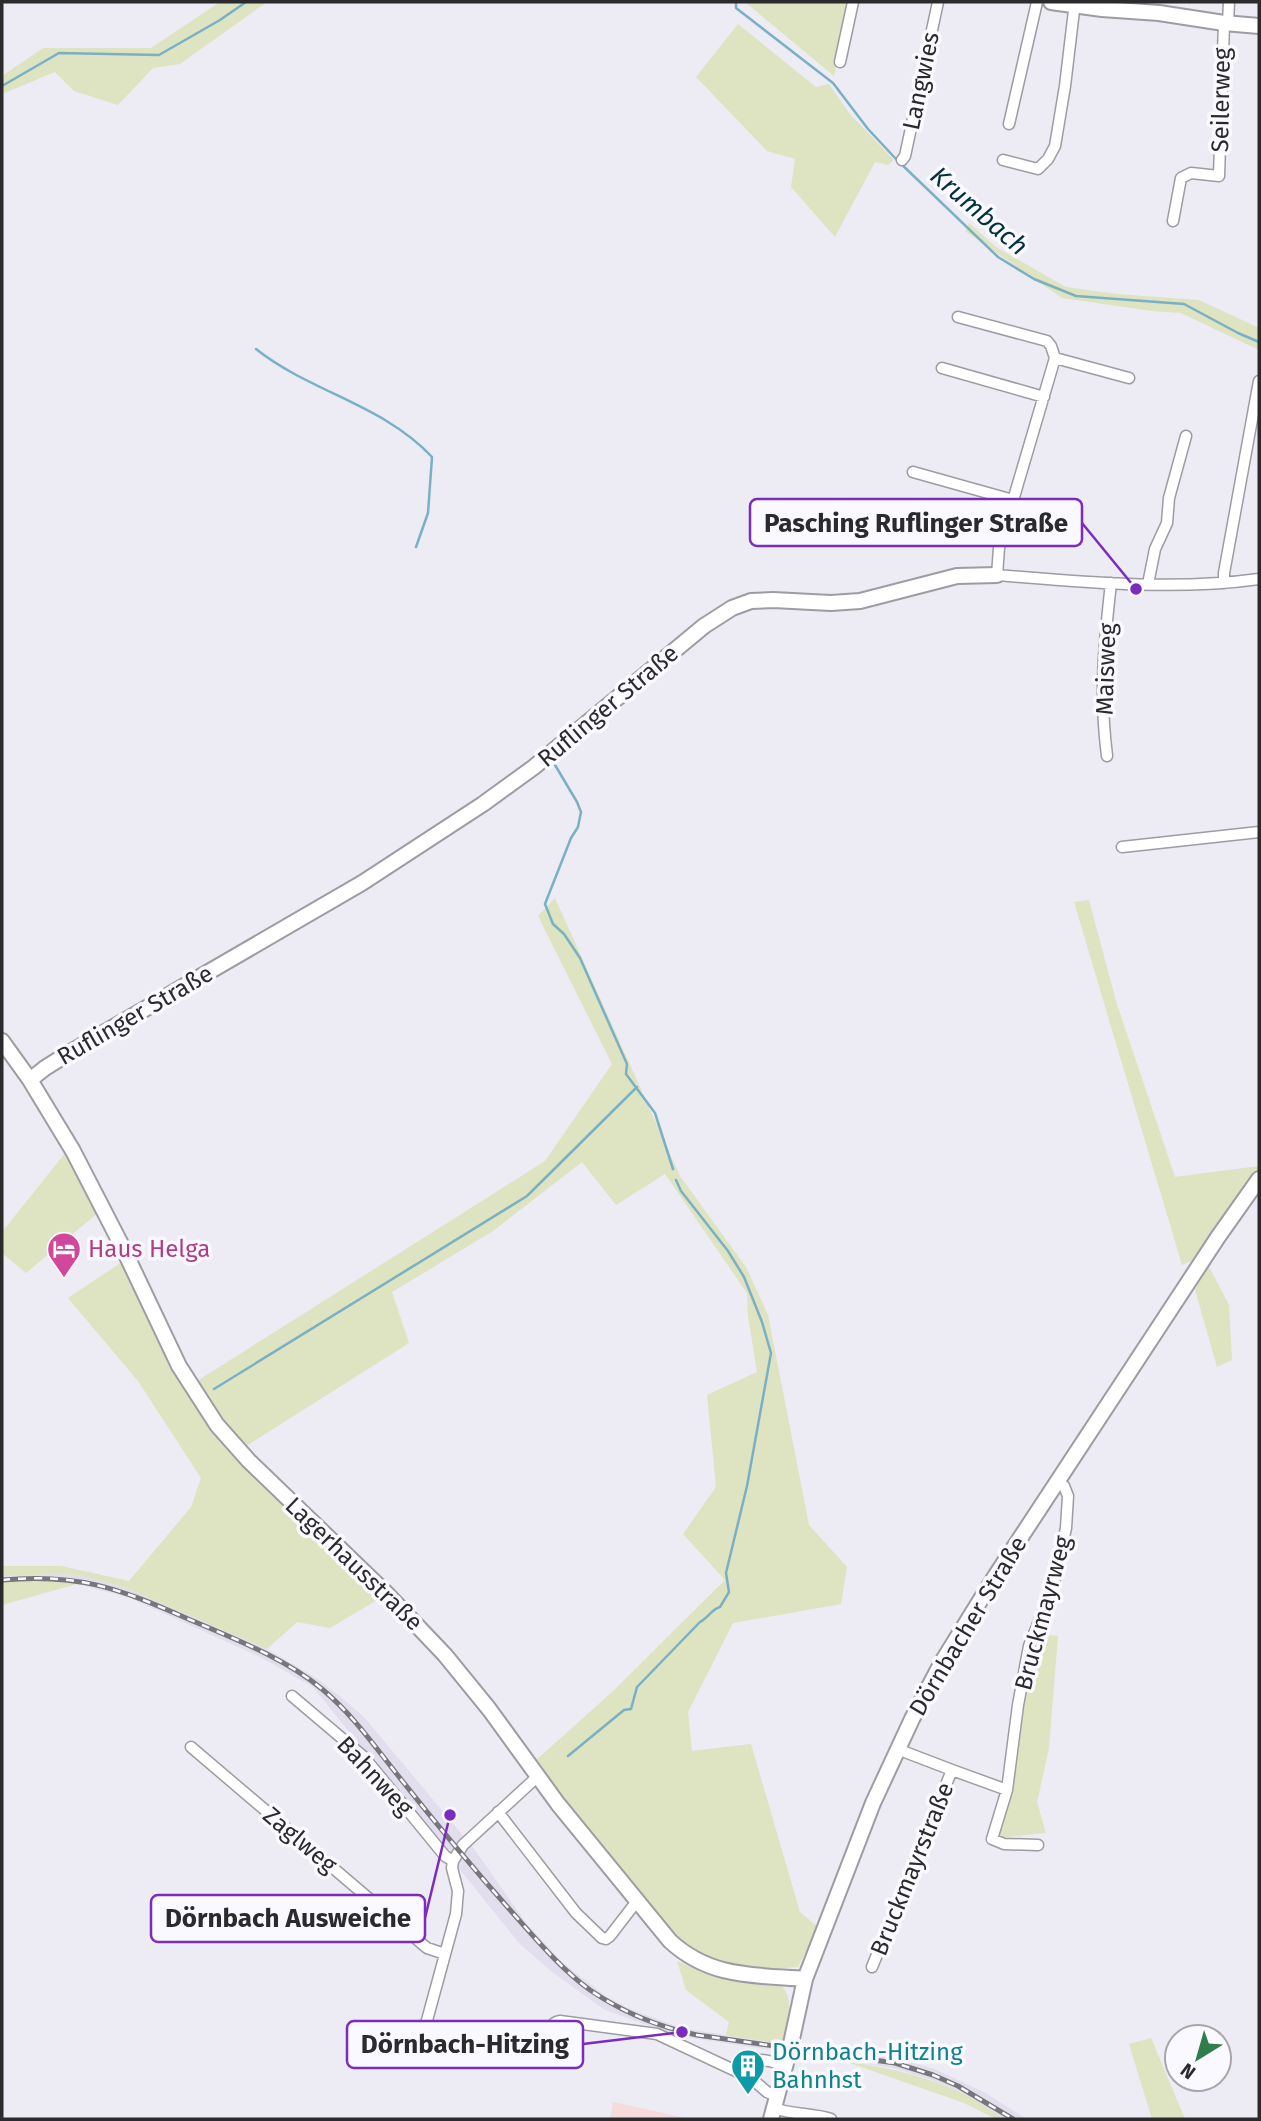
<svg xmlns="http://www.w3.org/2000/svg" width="1261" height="2121" viewBox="0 0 1261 2121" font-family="'Fira Sans',sans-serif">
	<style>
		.commercial { fill: #f6dbdd }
		.built { fill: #e2deed }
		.green { fill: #dee3c1 }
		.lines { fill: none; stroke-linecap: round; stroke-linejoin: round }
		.stream { stroke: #7ab0c5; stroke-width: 2.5 }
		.street-casing { stroke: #9e9ca3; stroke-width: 13 }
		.secondary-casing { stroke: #9e9ca3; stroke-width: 18 }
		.street { stroke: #fff; stroke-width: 10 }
		.secondary { stroke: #fff; stroke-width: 14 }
		.rail-casing { stroke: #77767b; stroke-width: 5 }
		.rail { stroke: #faf9ff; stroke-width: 2.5; stroke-dasharray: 8; stroke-linecap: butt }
		.labels { text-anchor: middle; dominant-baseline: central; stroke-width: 7; stroke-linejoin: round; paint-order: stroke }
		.street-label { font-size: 24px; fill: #2b2b2e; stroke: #faf9ff }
		.hotel-label { font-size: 24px; fill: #b23c85; stroke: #faf9ff; text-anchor: start }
		.culture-label { font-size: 24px; fill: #0d838f; stroke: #faf9ff; text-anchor: start }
		.water-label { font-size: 26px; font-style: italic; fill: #003141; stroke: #faf9ff }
		.leader { fill: none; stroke: #7b2cbf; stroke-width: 2.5 }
		.callout-dot { fill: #7b2cbf; stroke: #faf9ff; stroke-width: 2.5 }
		.callout { fill: #faf9ff; stroke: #7b2cbf; stroke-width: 2.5 }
		.callout-label { font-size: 26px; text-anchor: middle; font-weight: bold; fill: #2b2b2e }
	</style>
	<rect width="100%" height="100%" fill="#edebf3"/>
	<path class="commercial" d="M613,2102l78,17h-81z"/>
	<path class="built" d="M56,1574l22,1 46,12 143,62 49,29 26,20 22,19 111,133 51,73 37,40 44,34 25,13 49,18 102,16 113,14 36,10 54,25 40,26h-22l-39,-25 -36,-15 -36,-11 -215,-32 -73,-26 -53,-38 -33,-29 -206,-256 -51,-29 -132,-60 -53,-14 -20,-2 -55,1v-7z"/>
	<path class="green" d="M220,2h47l-87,62 -27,4 -35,37 -44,-14 -19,-19 -53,22v-18l41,-28h108z
		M745,2h105l-16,74z
		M738,24l78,63 13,-3 20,29 45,47 -6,5 -13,-3 -40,75 -44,-50 4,-28 -28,-8 -71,-74z
		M969,223l27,24 70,40 51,7 82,6 60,28v22l-78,-37 -29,-2 -90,-13 -97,-67z
		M555,898l125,278 66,91 22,48 41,210 38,42 -6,37 -108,19 -45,89 4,39 59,-7 49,168 18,15 -20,40c-27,2 -69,3 -95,-8 -7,-4 -13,-8 -20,-12l-103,-123 -46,-62 77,-69 114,-113 -42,-46 33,-47 -9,-92 50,-23 -9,-56 -1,-23 -82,-119 -49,31 -34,-43 -89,69 -101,61 17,51 -166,105 -49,-65 351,-222 67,-97 -74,-148z
		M1089,900l27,101 59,176 84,-11v5l-28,36 -33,51 -16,7 -108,-363z
		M66,1152l33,60 -73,61 -24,-20v-21z
		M122,1262l119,197 138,140 -49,29 -33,-6 -30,27 -143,-62 -46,-12 -22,-1 -54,2v-10h59l68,15 62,-74 10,-29 -63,-97 -70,-83z
		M1208,1265l21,40 3,55 -15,7 -22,-77z
		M8,1582h49l20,2 -75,21v-22z
		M1037,1634l21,2 -9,112 -12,54 9,31 -49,5 16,-44 10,-100z
		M677,1961l38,16 66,8c15,15 5,40 2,59l-57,-9 3,-13 -43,-32z
		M1151,2038l34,81h-33l-23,-75z
		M847,2062c41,5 78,14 115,31 15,7 29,18 42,26h-8l-32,-16z"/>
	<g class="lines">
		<path class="stream" d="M736,2v6l97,75 35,46 28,30 102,98 36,22 42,17 108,8 54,29 21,9
			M2,86l57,-33 100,2 61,-35 26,-18
			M256,349c54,43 128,56 176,108l-4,56 -12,34
			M555,765l22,37 4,10 -3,15 -7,11 -26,66 8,20 11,10 16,24 47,106 -1,10 29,39 18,56
			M214,1389l313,-193 110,-109
			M568,1756l56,-46 7,-1 6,-22 63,-65c8,-4 12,-13 20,-15l9,-15 -3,-19 21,-87 24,-133 -9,-31 -18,-45 -16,-26 -47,-60 -5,-11"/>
		<g class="street-casing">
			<path id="street" d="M1228,24l1,-22
				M840,62l13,-60
				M1009,124l28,-122
				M902,160l3,-4 33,-154
				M1003,160l35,9 10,-10 7,-13 10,-60 10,-84
				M1173,221l8,-43 10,-5 28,3 5,-153
				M958,317l89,24 4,5 4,12 -56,190 -2,27c87,7 176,16 262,4
				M1055,358l74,20
				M942,368l102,29
				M913,472l100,28
				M1224,583v-10l35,-192
				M1148,584l7,-35 12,-26 2,-25 17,-62
				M1107,756c-8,-63 -3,-111 4,-173
				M1122,847l137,-15
				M292,1696l72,61 81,99 8,5
				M191,1747l236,201 18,6
				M952,1770l55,20 -15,49 12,5 34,1
				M1007,1790l11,-85 11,-59 24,-59 13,-59 2,-32 -4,-10 -7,-5
				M498,1812l78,101 26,25 4,1 4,-3 27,-35
				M872,1967l80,-197 -55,-21
				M548,2045c1,-11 0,-22 12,-24l97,13 81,38 14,7 15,13 10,4
				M420,2046l36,-132 2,-23 -6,-23 1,-7 10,-16 74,-68
				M738,2072c18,-17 26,-13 48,-6
				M774,2108c19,7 38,5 57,11"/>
		</g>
		<g class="secondary-casing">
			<path id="secondary" d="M1051,2l51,7 57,4 65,10 35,3
				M2,1041l28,39 43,71 50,97 56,118 38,59 32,36 137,132 59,62 44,54 69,95 112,137c40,37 84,34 135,38
				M30,1080l15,-12 24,-15 293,-170 121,-79 51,-37 170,-141 28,-18 19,-7 22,-1 58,3 29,-2 97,-25 40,-1
				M771,2119l19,-71 15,-69 68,-176 39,-84 30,-57 54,-87 222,-338 41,-58"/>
		</g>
		<use href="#street" class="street"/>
		<use href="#secondary" class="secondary"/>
		<g class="rail-casing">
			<path id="rail" d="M2,1580c76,-7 116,8 184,38 46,20 97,39 136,71 29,24 51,55 74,84 37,47 75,93 115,138 25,28 49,57 79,79 32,22 69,37 107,45l198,28 38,12 25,11 55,33"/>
		</g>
		<use href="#rail" class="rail"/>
	</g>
	<defs>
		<g id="hotel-pin" transform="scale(1.75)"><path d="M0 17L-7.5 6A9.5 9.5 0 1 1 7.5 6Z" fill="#d1479c" stroke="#faf9ff"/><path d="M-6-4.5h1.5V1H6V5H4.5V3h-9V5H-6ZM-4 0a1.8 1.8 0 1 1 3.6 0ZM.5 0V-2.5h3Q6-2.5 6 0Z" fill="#fff"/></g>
		<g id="building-pin" transform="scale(1.75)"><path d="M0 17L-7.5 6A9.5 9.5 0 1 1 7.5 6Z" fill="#0f9aa8" stroke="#faf9ff"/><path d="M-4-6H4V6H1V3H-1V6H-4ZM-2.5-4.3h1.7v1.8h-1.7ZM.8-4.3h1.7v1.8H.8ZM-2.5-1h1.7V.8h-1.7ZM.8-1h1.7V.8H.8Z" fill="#fff"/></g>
	</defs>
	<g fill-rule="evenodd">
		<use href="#hotel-pin" x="64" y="1249"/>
		<use href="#building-pin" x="748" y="2066"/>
	</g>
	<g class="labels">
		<g class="street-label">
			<text transform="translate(921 81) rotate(-78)">Langwies</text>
			<text transform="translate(1221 100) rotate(-89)">Seilerweg</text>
			<text transform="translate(1106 669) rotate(-88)">Maisweg</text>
			<text transform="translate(608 706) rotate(-40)">Ruflinger Straße</text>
			<text transform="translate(135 1015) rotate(-30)">Ruflinger Straße</text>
			<text transform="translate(354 1564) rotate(44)">Lagerhausstraße</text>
			<text transform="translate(1043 1613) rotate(-75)">Bruckmayrweg</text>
			<text transform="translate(968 1626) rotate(-59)">Dörnbacher Straße</text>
			<text transform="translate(375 1776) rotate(47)">Bahnweg</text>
			<text transform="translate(300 1840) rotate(40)">Zaglweg</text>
			<text transform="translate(912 1869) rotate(-68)">Bruckmayrstraße</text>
		</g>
		<g class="hotel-label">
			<text x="88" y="1249">Haus Helga</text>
		</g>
		<g class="culture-label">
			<text x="772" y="2052">Dörnbach-Hitzing<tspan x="772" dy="28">Bahnhst</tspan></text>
		</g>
		<g class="water-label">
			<text transform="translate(979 211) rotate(41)">Krumbach</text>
		</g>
	</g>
	<path class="leader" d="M1136 589L1082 523M450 1815L425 1918M682 2032L583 2044"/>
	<g class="callout-dot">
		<circle cx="1136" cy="589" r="7"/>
		<circle cx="450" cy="1815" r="7"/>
		<circle cx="682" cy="2032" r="7"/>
	</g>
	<g class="callout">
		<rect x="750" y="499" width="332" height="47" rx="7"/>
		<rect x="151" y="1895" width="274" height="47" rx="7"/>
		<rect x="347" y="2021" width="236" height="47" rx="7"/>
	</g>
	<g class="callout-label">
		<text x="916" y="532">Pasching Ruflinger Straße</text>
		<text x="288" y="1927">Dörnbach Ausweiche</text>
		<text x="465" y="2053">Dörnbach-Hitzing</text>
	</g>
	<rect width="1261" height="2121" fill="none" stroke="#2b2b2e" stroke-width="7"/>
	<g transform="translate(1198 2058) rotate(217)"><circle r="33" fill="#faf9ff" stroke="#a7a7ab" stroke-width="2"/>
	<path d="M0-5L12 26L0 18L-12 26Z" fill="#307d4c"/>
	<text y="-10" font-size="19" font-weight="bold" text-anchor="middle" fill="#2b2b2e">N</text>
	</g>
</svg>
